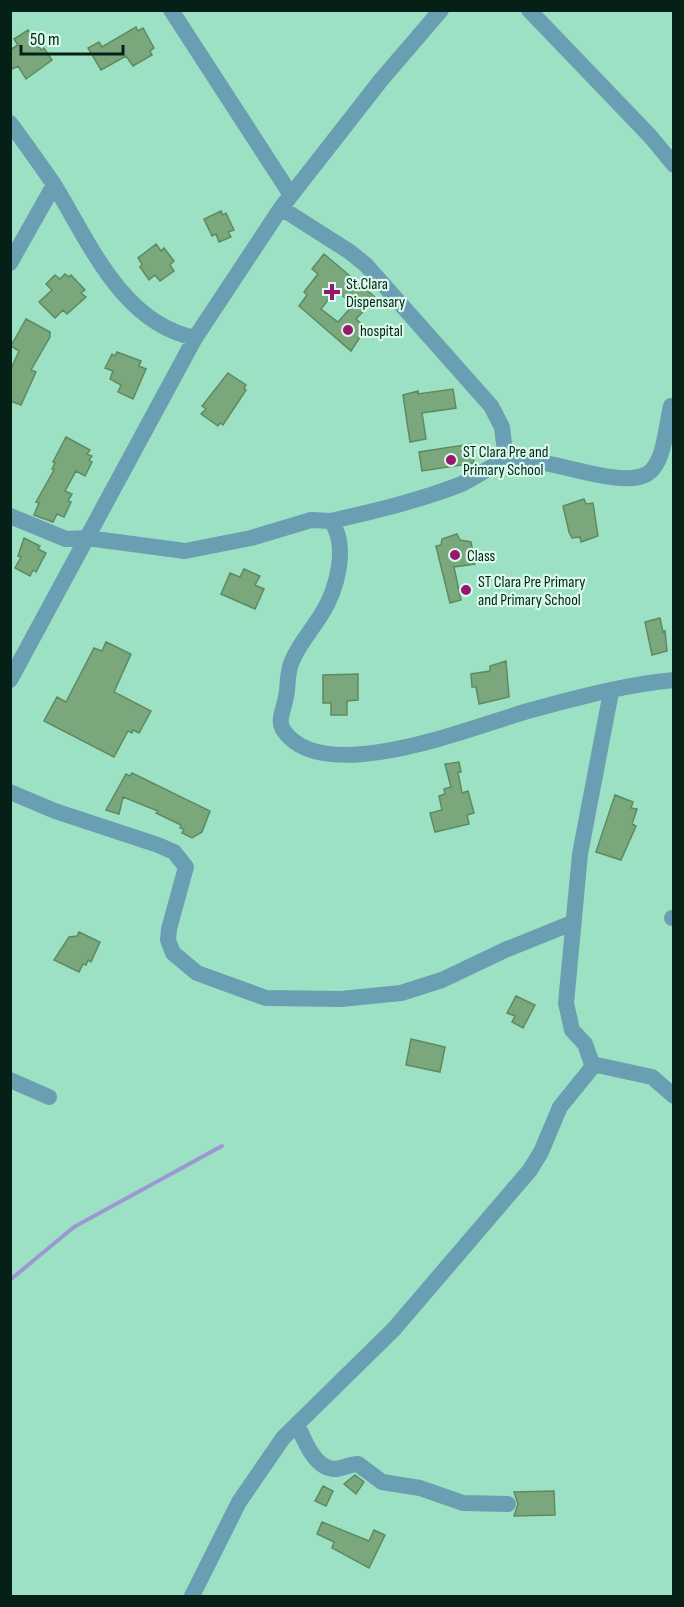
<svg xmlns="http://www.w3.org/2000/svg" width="684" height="1607" viewBox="0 0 684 1607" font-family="'Sofia Sans Condensed',sans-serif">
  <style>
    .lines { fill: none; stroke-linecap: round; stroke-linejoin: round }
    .stream { stroke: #9b99d2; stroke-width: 4 }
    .building { fill: #7aa87c; stroke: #5e8a60; stroke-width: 1.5; fill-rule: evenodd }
    .street { stroke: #699eb3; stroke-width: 16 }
    .poi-dot { fill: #98176e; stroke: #d9faea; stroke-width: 2 }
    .labels { text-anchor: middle; stroke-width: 4.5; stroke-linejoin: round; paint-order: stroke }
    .poi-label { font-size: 16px; fill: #052117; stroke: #d9faea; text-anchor: start }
  </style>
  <rect width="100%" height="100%" fill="#9de1c4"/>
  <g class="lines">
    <path class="stream" d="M 10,1280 L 74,1227 L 222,1146"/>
  </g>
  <path class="building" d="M 136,27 L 138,31 L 143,28 L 154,48 L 150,51 L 152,55 L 133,66 L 126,56 L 101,70 L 88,48 L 99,42 L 102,47 Z
    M 28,30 L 41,50 L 44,48 L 52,60 L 26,79 L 18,66 L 10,70 L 10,50 L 18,45 L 14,39 Z
    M 221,211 L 223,215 L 226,213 L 234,230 L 228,232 L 231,237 L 219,242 L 216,234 L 212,236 L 204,219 Z
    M 156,244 L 161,251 L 164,248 L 174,261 L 170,265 L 174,271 L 160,281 L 155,275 L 149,280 L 140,267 L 142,264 L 138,258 Z
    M 324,254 L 376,298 L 356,319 L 366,328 L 351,351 L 299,306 L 307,295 L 304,292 L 318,274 L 312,269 ZM 336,290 L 353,305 L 338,322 L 321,309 Z
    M 65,274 L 69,277 L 71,275 L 85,290 L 81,293 L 86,297 L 67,314 L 63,310 L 55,318 L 39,302 L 52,290 L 46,284 L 55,275 L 60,279 Z
    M 26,319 L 50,332 L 50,337 L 31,370 L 36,372 L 21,405 L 10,401 L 10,371 L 19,351 L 11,346 Z
    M 117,352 L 141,361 L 139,366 L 146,369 L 133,399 L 118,392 L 121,385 L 110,379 L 113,371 L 105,368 L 112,354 L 115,356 Z
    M 228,373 L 246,385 L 244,388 L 246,390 L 223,425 L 220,423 L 218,426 L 201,414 L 206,409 L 202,406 Z
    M 453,389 L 456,408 L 422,413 L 426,439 L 410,442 L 403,395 L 418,391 L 418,394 Z
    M 66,437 L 90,450 L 87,454 L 92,456 L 89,460 L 92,462 L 85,476 L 76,471 L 65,491 L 72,494 L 68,501 L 71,502 L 64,517 L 57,514 L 53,522 L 34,515 L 39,503 L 36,502 L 54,470 L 52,469 L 55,463 L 53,462 Z
    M 471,444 L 474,463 L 422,471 L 419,452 Z
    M 584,499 L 586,504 L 593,503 L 598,536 L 581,542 L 580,537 L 572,538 L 569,532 L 563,506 Z
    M 457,534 L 460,540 L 471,542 L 475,564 L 454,567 L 461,600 L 450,603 L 436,546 L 441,545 L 442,539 Z
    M 24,538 L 40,546 L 38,549 L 46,553 L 36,572 L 33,570 L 30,576 L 15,568 L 21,557 L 18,556 Z
    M 244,569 L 260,576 L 255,585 L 264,589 L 255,609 L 221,594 L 230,573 L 240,577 Z
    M 660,618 L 663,632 L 665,631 L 667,651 L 652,655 L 645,622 Z
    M 106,642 L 131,654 L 114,692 L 151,711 L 139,733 L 133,730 L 132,733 L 128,731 L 114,757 L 44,721 L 57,697 L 66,702 L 94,648 L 102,651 Z
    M 506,661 L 509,697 L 479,704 L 476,687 L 472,687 L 471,674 L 490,671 L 490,666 Z
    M 358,674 L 358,700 L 347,701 L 347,715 L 331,715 L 331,703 L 323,703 L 323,675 Z
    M 459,762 L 461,772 L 458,772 L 462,793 L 468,791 L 474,813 L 467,815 L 469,824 L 435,832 L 430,813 L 442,810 L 439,796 L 445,794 L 444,789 L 451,787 L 445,764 Z
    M 132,773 L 210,811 L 202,832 L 192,838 L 182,833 L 184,829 L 180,828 L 181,825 L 156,813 L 158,811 L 123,797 L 119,814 L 106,810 L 126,774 L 130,776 Z
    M 615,795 L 633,802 L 631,808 L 637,809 L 632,824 L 636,826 L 621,860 L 596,852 Z
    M 79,932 L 100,942 L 91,962 L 88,960 L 86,965 L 83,964 L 79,972 L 54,960 L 69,937 L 77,936 Z
    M 516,996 L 535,1005 L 523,1028 L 512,1022 L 515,1016 L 507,1013 Z
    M 411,1039 L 445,1047 L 440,1072 L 406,1065 Z
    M 355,1475 L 364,1482 L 356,1494 L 344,1484 Z
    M 323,1486 L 333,1491 L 326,1506 L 315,1501 Z
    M 554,1491 L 555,1515 L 514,1516 L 518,1504 L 514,1492 Z
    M 322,1522 L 369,1541 L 374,1530 L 385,1535 L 369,1568 L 332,1548 L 334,1542 L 317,1534 Z"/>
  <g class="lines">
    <path class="street" d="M 171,10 L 291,195
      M 529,10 L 650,136 L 674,165
      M 10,123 C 25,143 39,163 53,183 C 89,241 121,323 195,338
      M 281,208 L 350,252 L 366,265 L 491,406 L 502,427 L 506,461
      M 10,263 L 54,185
      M 10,516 L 66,539 L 87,538 L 185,551 L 251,538 L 311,520 L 331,521 C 349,546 337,590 321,615 C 311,631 299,644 292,661 C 286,674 289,688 285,701 C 283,712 277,721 284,731 C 325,790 481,723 535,709 C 580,697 628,684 674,680
      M 331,521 C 374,511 418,501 459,485 C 477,478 497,459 517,459 C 551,459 621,489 647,474 C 665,463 666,425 671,406
      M 10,680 L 195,338 L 281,208 L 381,80 L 441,10
      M 10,792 L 55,811 L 158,845 L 174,852 L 186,867 L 169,929 L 168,940 L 173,953 L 197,973 L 266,998 L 341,999 L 401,993 L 442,980 L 505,950 L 572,923
      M 672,918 L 674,918
      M 592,1064 L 652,1077 L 674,1096
      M 10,1080 L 49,1097
      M 297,1424 C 304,1439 314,1468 334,1469 C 342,1469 350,1464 358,1464 L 382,1482 L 420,1488 L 463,1503 L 508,1504
      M 192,1596 L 239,1502 L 283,1438 L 394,1329 L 530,1170 L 541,1152 L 560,1107 L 590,1070 L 592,1064 L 585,1044 L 572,1030 L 566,1003 L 580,854 L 611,692"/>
  </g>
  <g class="poi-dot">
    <path d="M329 283h6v6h6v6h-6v6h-6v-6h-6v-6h6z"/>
    <circle cx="348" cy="330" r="6"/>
    <circle cx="451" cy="460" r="6"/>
    <circle cx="455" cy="555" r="6"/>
    <circle cx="466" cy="590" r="6"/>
  </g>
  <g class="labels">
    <g class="poi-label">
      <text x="346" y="289">St.Clara<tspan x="346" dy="18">Dispensary</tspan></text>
      <text x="360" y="336">hospital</text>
      <text x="463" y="457">ST Clara Pre and<tspan x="463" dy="18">Primary School</tspan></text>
      <text x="467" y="561">Class</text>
      <text x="478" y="587">ST Clara Pre Primary<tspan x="478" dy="18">and Primary School</tspan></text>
    </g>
  </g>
  <rect width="684" height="1607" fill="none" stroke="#052117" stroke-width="24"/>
  <path d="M21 45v9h102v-9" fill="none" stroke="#052117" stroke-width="3"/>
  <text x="30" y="45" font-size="18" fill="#052117" stroke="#d9faea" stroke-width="4.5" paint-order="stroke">50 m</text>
</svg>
